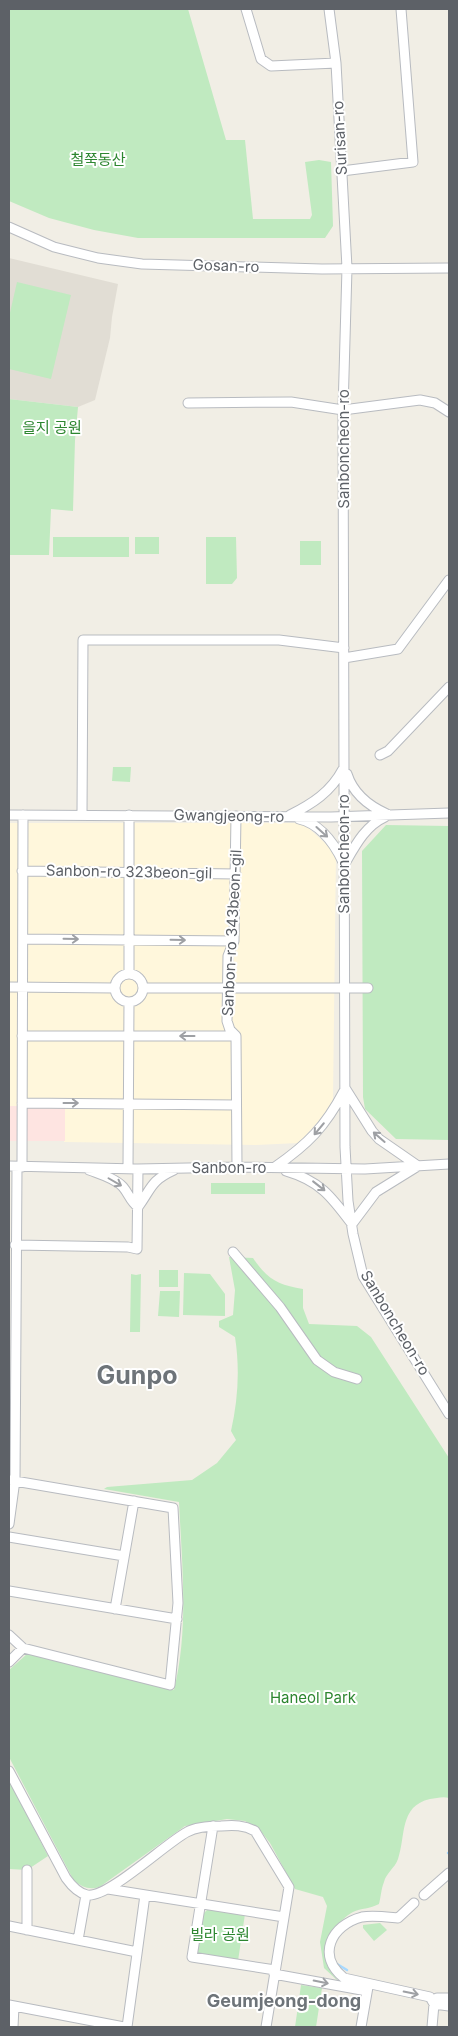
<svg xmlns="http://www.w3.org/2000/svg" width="458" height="2036" viewBox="0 0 458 2036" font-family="Inter,'Noto Sans KR',sans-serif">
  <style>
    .commercial { fill: #fff7dc }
    .education { fill: #e1ddd4 }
    .medical { fill: #fee4e1 }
    .green { fill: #c0eac0 }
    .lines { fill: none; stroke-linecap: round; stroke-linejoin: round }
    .stream { stroke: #a7d9ff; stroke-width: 2.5 }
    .minor-casing { stroke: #b8bbc0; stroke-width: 11 }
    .minor { stroke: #fff; stroke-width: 9 }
    .oneway { stroke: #9ea0a4 }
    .labels { text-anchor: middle; stroke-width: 4; stroke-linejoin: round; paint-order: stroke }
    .street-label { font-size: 15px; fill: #5d6167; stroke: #fff }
    .park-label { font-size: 15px; fill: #2d8630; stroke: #fff }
    .quarter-label { font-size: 18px; font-weight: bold; fill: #6e7479; stroke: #fff }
    .town-label { font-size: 25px; font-weight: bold; fill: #6e7479; stroke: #fff }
  </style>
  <rect width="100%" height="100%" fill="#f1eee5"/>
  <path class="commercial" d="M 9,823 L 303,823 L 336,853 L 333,1099 L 330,1108 L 299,1143 L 256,1145 L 64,1142 L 65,1107 L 9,1106 Z"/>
  <path class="education" d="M 9,258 L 118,284 L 112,317 L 110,338 L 95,400 L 78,407 L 9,399 Z"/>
  <path class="medical" d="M 9,1106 L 65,1107 L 65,1141 L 9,1141 Z"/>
  <path class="green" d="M 9,9 L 188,9 L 226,140 L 245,140 L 253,219 L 310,219 L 312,215 L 305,162 L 319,160 L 331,162 L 333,226 L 325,238 L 138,238 L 94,230 L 49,218 L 9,201 Z
    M 17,282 L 71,295 L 51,379 L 9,369 L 9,317 Z
    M 9,399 L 78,407 L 75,440 L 73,511 L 51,509 L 49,555 L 9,555 Z
    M 53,537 L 129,537 L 129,557 L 53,557 Z
    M 135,537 L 159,537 L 159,554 L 135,554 Z
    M 206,537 L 236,537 L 237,578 L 232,584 L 206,584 Z
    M 300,541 L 321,541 L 321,565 L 300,565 Z
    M 113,767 L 131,767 L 130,782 L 112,781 Z
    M 386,825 L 449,826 L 449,1140 L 396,1139 L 365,1109 L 363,1097 L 362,851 Z
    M 211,1183 L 265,1183 L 265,1194 L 211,1194 Z
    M 229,1257 L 253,1258 C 267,1279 278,1285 303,1289 L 303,1308 L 309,1324 L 357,1326 L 371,1337 L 449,1458 L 449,1798 C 443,1796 437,1798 430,1799 C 399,1806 406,1836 398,1859 C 395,1868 386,1873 384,1882 C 381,1889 381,1897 379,1904 C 370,1909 361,1908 353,1912 C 336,1921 319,1948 328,1967 C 331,1973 336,1978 340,1983 L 324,1968 L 320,1942 L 327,1906 L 323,1897 L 295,1889 L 270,1843 L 260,1830 L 245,1821 L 227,1819 L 185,1826 L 101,1886 C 91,1891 82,1887 74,1881 L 9,1757 L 9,1670 L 27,1654 L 174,1690 C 189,1629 182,1565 179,1502 L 104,1489 L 107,1487 L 192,1480 L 217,1463 L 236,1440 L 231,1431 C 238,1400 240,1369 235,1337 L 219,1327 L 219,1321 L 233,1315 L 235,1290 Z
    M 159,1270 L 178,1270 L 178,1287 L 159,1287 Z
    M 184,1273 L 210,1274 L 225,1294 L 225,1316 L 183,1315 Z
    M 131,1274 L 136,1275 L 141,1274 L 140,1332 L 130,1332 Z
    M 160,1291 L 180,1291 L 179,1317 L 158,1316 Z
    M 9,1780 L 48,1856 L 27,1870 L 9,1869 Z
    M 208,1909 L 245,1914 L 238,1961 L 195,1955 L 202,1915 Z
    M 380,1923 L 387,1930 L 374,1941 L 363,1928 L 363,1925 Z
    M 301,1985 L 322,1988 L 316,2027 L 295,2027 Z"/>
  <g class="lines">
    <path class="stream" d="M 448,1853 L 449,1853
      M 337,1964 L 347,1970"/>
    <g class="minor-casing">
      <path id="minor" d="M 246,9 L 261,59 L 271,66 L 336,63
        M 329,9 L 336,63 L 347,268 L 343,410 L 345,1147 L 348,1201 L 353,1234 L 363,1276 L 449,1414
        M 342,171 L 413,162 L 401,9
        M 9,227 L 54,247 L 98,258 L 142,264 L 322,269 L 449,268
        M 188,403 L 291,402 L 343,410 L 420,400 L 435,403 L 449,412
        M 344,658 L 398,649 L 449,580
        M 380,755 L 388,751 L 449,687
        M 347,774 C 353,793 369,806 387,814
        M 9,815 L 331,817 L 449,813
        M 82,815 L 83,640 L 279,640 L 344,648
        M 290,815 C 312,804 331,792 343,769
        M 236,816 L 234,941 L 228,956 L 227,1021 L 230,1030 L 236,1036 L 237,1167
        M 299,819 C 321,824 334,843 343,862
        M 344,865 C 355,846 365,826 385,817
        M 22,871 L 236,874
        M 23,939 L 234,941
        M 129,974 L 129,815
        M115 988a14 14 0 1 1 28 0a14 14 0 1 1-28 0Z
        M 9,987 L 115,988
        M 143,988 L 368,988
        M 22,1036 L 236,1036
        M 22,1103 L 236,1105
        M 9,1166 L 138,1169 L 237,1167 L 365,1169 L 449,1164
        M 22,1167 L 23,815
        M 275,1167 C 308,1144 325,1127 344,1091
        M 128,1168 L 129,1002
        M 89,1170 C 99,1174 115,1178 123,1187 C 129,1194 130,1201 138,1207 C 152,1188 150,1181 174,1170
        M 286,1171 C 320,1181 331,1196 352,1224 L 376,1192 L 418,1166 L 379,1139 L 372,1131 L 345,1088
        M 15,1245 L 128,1247 L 137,1249 L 138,1169
        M 233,1252 L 280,1307 L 317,1360 L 334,1372 L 357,1379
        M 9,1480 L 173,1508 L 178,1603 L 170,1685 L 23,1648 L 9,1635
        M 9,1524 L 15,1480 L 17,1167
        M 9,1537 L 124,1556
        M 9,1591 L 177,1619
        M 115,1609 L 134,1501
        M 9,1662 L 23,1648
        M 9,1771 L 66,1878 C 71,1885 78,1893 87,1895 C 107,1899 166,1843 187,1832 C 196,1827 211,1826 221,1826 C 234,1825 244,1825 255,1831 L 289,1887 L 266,2027
        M 213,1826 L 192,1957 L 275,1970
        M 27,1870 L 27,1930
        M 108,1889 L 284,1917
        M 424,1895 L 449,1873
        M 414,1903 L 398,1918 C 387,1917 373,1915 362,1917 C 331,1925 316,1956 344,1978 L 430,1997 L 434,2004 L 449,2006
        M 9,1926 L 137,1952
        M 78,1940 L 86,1895
        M 274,1974 L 367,1991
        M 9,2005 L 124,2027
        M 13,2027 L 14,2006
        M 127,2027 L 145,1895
        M 361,2027 L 368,1987
        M 432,2027 L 434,2004 L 437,1998 L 449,1998"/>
    </g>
    <use href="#minor" class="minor"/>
  </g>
  <defs><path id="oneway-shaft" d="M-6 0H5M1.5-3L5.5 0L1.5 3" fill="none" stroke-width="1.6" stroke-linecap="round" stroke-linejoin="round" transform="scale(1.25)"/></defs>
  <g class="oneway">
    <use href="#oneway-shaft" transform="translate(322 832) rotate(42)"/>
    <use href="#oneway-shaft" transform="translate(71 939) rotate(1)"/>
    <use href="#oneway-shaft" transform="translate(178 940) rotate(1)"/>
    <use href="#oneway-shaft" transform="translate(187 1036) rotate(-180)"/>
    <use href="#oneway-shaft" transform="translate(71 1103)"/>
    <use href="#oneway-shaft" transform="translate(319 1129) rotate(130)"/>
    <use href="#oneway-shaft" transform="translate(379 1137) rotate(-139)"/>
    <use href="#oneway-shaft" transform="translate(115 1182) rotate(30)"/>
    <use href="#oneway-shaft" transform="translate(319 1186) rotate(38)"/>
    <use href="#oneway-shaft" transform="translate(321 1982) rotate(11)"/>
    <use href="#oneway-shaft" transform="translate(411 1993) rotate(11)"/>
  </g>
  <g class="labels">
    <g class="street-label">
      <text transform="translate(340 138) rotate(-93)" y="5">Surisan-ro</text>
      <text transform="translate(226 266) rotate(2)" y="5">Gosan-ro</text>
      <text transform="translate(344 449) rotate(-90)" y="5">Sanboncheon-ro</text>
      <text transform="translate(229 816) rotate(1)" y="5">Gwangjeong-ro</text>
      <text transform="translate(344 854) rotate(-90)" y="5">Sanboncheon-ro</text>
      <text transform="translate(129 872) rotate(1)" y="5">Sanbon-ro 323beon-gil</text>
      <text transform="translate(232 933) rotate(-87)" y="5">Sanbon-ro 343beon-gil</text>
      <text x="229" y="1173">Sanbon-ro</text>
      <text transform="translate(395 1323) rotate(59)" y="5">Sanboncheon-ro</text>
    </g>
    <g class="park-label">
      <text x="98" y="165">철쭉동산</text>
      <text x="52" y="433">을지 공원</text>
      <text x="313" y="1703">Haneol Park</text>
      <text x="220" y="1940">빌라 공원</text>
    </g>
    <g class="quarter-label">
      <text x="284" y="2007">Geumjeong-dong</text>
    </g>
    <g class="town-label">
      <text x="137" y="1384">Gunpo</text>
    </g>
  </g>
  <rect width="458" height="2036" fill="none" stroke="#5d6167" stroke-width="20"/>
</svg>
